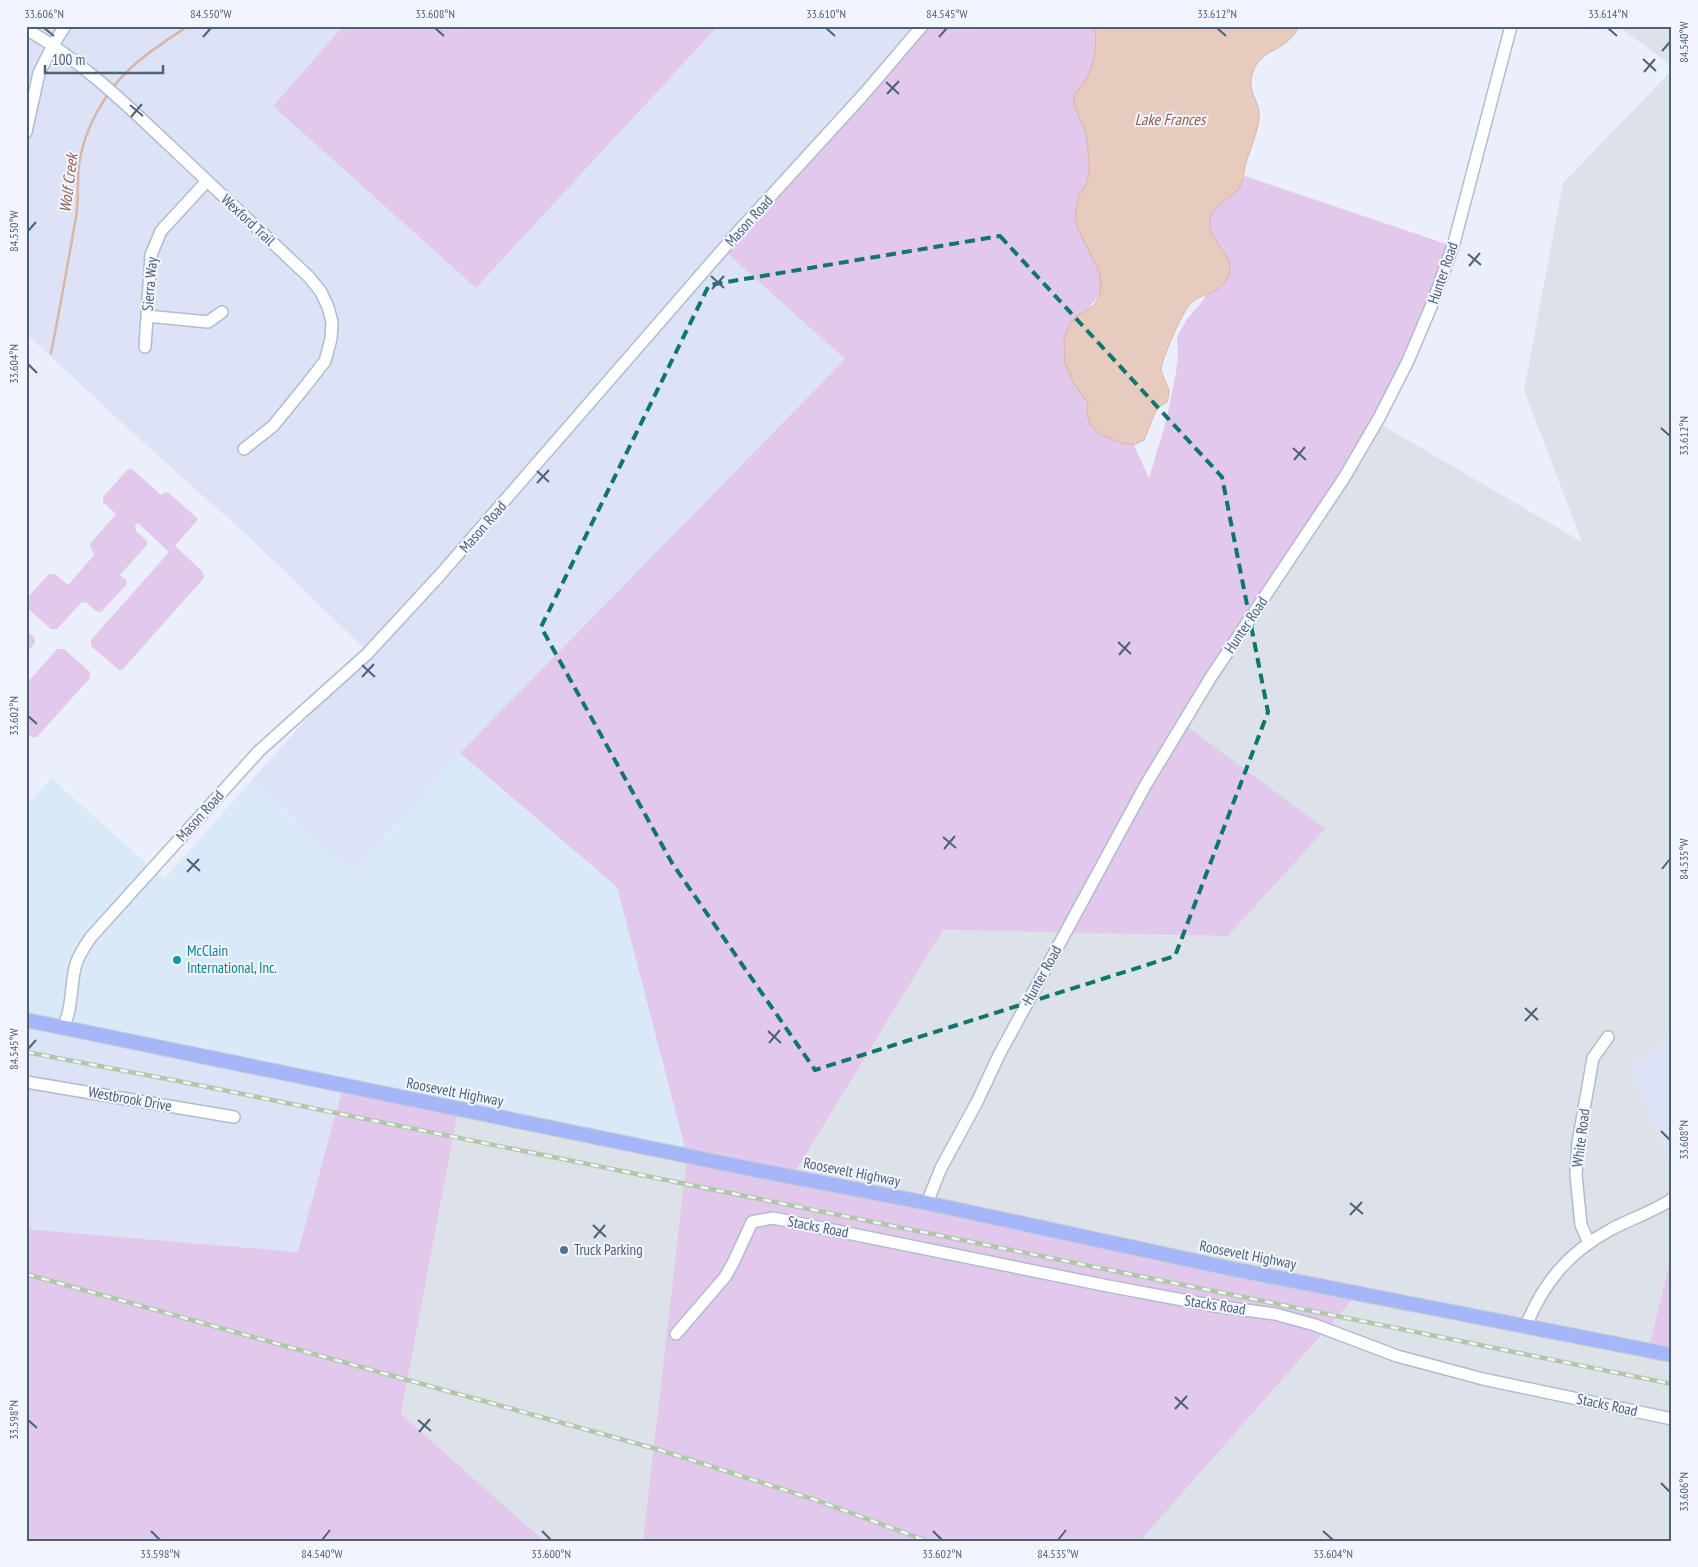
<svg xmlns="http://www.w3.org/2000/svg" width="1698" height="1567" viewBox="0 0 1698 1567" font-family="'PT Sans Narrow',sans-serif">
  <style>
    .residential { fill: #dce3f6 }
    .commercial { fill: #d9e9f7 }
    .industrial { fill: #dde2e9 }
    .green { fill: #e2c8eb }
    .water { fill: #e7cbbf; stroke: #d9b5a5 }
    .lines { fill: none; stroke-linecap: round; stroke-linejoin: round }
    .stream { stroke: #d9b5a5; stroke-width: 2.5 }
    .minor-casing { stroke: #afbccf; stroke-width: 14 }
    .major-casing { stroke: #c6cdd4; stroke-width: 16 }
    .minor { stroke: #fff; stroke-width: 11 }
    .major { stroke: #a5b7f9; stroke-width: 14 }
    .rail-casing { stroke: #b1c8a8; stroke-width: 4.5 }
    .rail { stroke: #f2f5ff; stroke-width: 2.5; stroke-dasharray: 8; stroke-linecap: butt }
    .marked { fill: none; stroke: #0f766e; stroke-width: 4; stroke-dasharray: 10 6; stroke-linejoin: round }
    .ticks { fill: none; stroke: #4d6278; stroke-width: 2 }
    .culture-dot { fill: #0f9aa8; stroke: #f2f5ff; stroke-width: 2 }
    .service-dot { fill: #5c6f8a; stroke: #f2f5ff; stroke-width: 2 }
    .labels { text-anchor: middle; stroke-width: 4; stroke-linejoin: round; paint-order: stroke }
    .street-label { font-size: 15px; fill: #4d6278; stroke: #f2f5ff }
    .culture-label { font-size: 15px; fill: #0d838f; stroke: #f2f5ff; text-anchor: start }
    .service-label { font-size: 15px; fill: #4e5e75; stroke: #f2f5ff; text-anchor: start }
    .water-label { font-size: 16px; font-style: italic; fill: #92614a; stroke: #f2f5ff }
    .neatline { fill: none; stroke: #4d6278; stroke-width: 2 }
    .ticks-label { font-size: 12px; text-anchor: middle; fill: #4d6278 }
  </style>
  <rect width="100%" height="100%" fill="#ebeffc"/>
  <path class="residential" d="M 26,26 L 343,26 L 273,106 L 476,288 L 718,26 L 915,26 L 845,359 L 460,753 L 353,872 L 252,780 L 367,651 L 248,536 L 144,443 L 26,334 Z
    M 26,1025 L 343,1087 L 298,1252 L 26,1229 Z
    M 1672,1035 L 1672,1166 L 1630,1067 Z"/>
  <path class="commercial" d="M 460,753 L 617,887 L 687,1157 L 26,1020 L 26,806 L 51,778 L 164,879 L 252,780 L 353,872 Z"/>
  <path class="industrial" d="M 1618,26 L 1672,26 L 1672,66 Z
    M 1672,70 L 1672,1035 L 1630,1067 L 1672,1166 L 1672,1253 L 1646,1358 L 1672,1362 L 1672,1541 L 1140,1541 L 1358,1295 L 796,1172 L 943,930 L 1228,936 L 1324,829 L 1188,727 L 1377,422 L 1582,542 L 1524,390 L 1563,183 Z
    M 458,1111 L 687,1157 L 643,1541 L 544,1541 L 401,1414 Z"/>
  <path class="green" d="M 343,26 L 718,26 L 476,288 L 273,106 Z
    M 915,26 L 1094,26 L 1103,167 L 1112,280 L 1064,337 L 1081,365 L 1115,403 L 1149,478 L 1167,418 L 1176,372 L 1178,359 L 1177,337 L 1187,319 L 1201,303 L 1218,277 L 1205,212 L 1245,176 L 1458,248 L 1377,422 L 1188,727 L 1325,829 L 1228,936 L 943,930 L 796,1171 L 1358,1294 L 1140,1541 L 643,1541 L 687,1156 L 617,887 L 460,753 L 845,359 L 727,253 Z
    M 132,469 L 161,495 L 165,492 L 169,493 L 198,519 L 175,546 L 203,572 L 204,578 L 123,669 L 119,670 L 91,646 L 91,640 L 169,552 L 138,523 L 135,525 L 136,531 L 147,541 L 147,545 L 120,575 L 126,580 L 127,584 L 101,612 L 96,611 L 86,602 L 81,603 L 57,629 L 51,629 L 26,607 L 26,599 L 49,574 L 55,574 L 68,585 L 95,554 L 91,549 L 90,544 L 116,514 L 103,502 L 103,497 L 127,470 Z
    M 26,630 L 35,638 L 35,643 L 26,653 Z
    M 57,649 L 64,649 L 90,672 L 90,678 L 37,737 L 32,737 L 26,733 L 26,684 Z
    M 343,1087 L 458,1111 L 401,1414 L 544,1541 L 26,1541 L 26,1229 L 298,1252 Z
    M 1672,1253 L 1672,1362 L 1646,1359 Z"/>
  <path class="water" d="M 1094,26 L 1299,26 C 1287,52 1264,47 1254,69 C 1244,91 1261,101 1259,117 C 1258,132 1251,146 1247,160 C 1244,167 1244,175 1242,182 C 1237,199 1214,200 1210,218 C 1205,243 1240,255 1227,279 C 1219,294 1201,293 1190,304 C 1183,311 1161,360 1161,370 C 1162,377 1168,384 1169,391 C 1169,394 1168,399 1167,402 L 1157,408 L 1144,440 L 1133,445 L 1121,443 L 1100,434 L 1091,426 L 1087,415 L 1088,403 L 1074,384 L 1065,363 L 1064,339 L 1068,328 L 1074,318 L 1094,305 L 1100,295 L 1101,283 L 1099,272 L 1078,229 L 1075,218 L 1079,195 L 1086,185 L 1089,174 L 1089,161 L 1087,139 L 1084,127 L 1074,106 L 1074,95 C 1092,76 1099,52 1094,26 Z"/>
  <g class="lines">
    <path class="stream" d="M 113,87 C 134,61 161,44 188,26
      M 51,353 C 60,308 68,263 76,217 C 79,199 77,182 79,164 C 83,139 94,114 109,93"/>
    <g class="minor-casing">
      <path id="minor" d="M 26,29 C 79,59 124,102 168,144 C 215,188 262,233 309,277 L 321,292 L 328,307 L 332,322 L 331,339 L 325,361 L 304,388 L 273,426 L 244,449
        M 26,132 L 39,73 L 53,45 L 65,26
        M 147,316 L 208,322 L 222,312
        M 145,347 L 151,255 L 161,231 L 207,181
        M 62,1028 C 73,1012 70,984 76,964 C 79,954 85,946 91,937 L 259,751 L 367,654 L 440,575 L 737,233 L 864,94 L 922,26
        M 26,1082 L 234,1117
        M 927,1203 L 941,1168 L 977,1102 L 999,1055 L 1145,786 L 1211,677 L 1344,478 L 1379,418 L 1408,361 L 1433,302 L 1454,243 L 1511,26
        M 1589,1243 L 1581,1225 L 1576,1175 L 1578,1143 L 1593,1058 L 1608,1037
        M 1526,1326 C 1543,1283 1569,1252 1610,1230 C 1630,1219 1653,1212 1672,1199
        M 676,1334 L 725,1277 L 733,1263 L 752,1222 L 773,1218 L 1108,1286 L 1215,1306 L 1275,1314 L 1315,1325 L 1397,1356 L 1483,1379 L 1672,1419"/>
    </g>
    <g class="major-casing">
      <path id="major" d="M 26,1020 L 756,1170 L 927,1203 L 1228,1268 L 1672,1355"/>
    </g>
    <use href="#minor" class="minor"/>
    <use href="#major" class="major"/>
    <g class="rail-casing">
      <path id="rail" d="M 26,1052 L 188,1083 L 1672,1384
        M 26,1274 L 660,1450 L 813,1499 L 927,1541"/>
    </g>
    <use href="#rail" class="rail"/>
  </g>
  <path class="marked" d="M 1000,236 L 1222,477 L 1268,712 L 1175,956 L 815,1070 L 672,863 L 541,627 L 709,285 Z"/>
  <path class="ticks" d="M 44,28 L 54,36M 435,28 L 444,36M 826,28 L 835,36M 1217,28 L 1226,36M 1608,28 L 1617,36M 203,37 L 211,28M 939,37 L 947,28M 1662,51 L 1670,42M 1643,59 L 1656,71M 1644,72 L 1655,59M 886,82 L 899,94M 887,94 L 899,81M 130,105 L 143,116M 131,117 L 142,104M 28,231 L 36,222M 1468,254 L 1481,265M 1469,266 L 1480,253M 711,276 L 724,288M 712,289 L 724,276M 28,364 L 37,373M 1661,428 L 1670,436M 1293,448 L 1306,460M 1294,460 L 1305,447M 537,471 L 549,482M 537,483 L 549,470M 1118,642 L 1131,654M 1119,655 L 1130,642M 362,665 L 375,677M 362,677 L 374,664M 28,716 L 37,724M 943,837 L 956,848M 944,849 L 955,836M 187,859 L 200,871M 1662,869 L 1670,859M 187,872 L 199,859M 1525,1008 L 1538,1020M 1525,1021 L 1537,1008M 768,1031 L 781,1043M 769,1043 L 780,1030M 28,1049 L 36,1040M 1661,1131 L 1670,1140M 1350,1203 L 1363,1214M 1350,1215 L 1362,1202M 593,1225 L 606,1237M 594,1238 L 605,1225M 1175,1397 L 1188,1409M 1175,1409 L 1187,1396M 28,1420 L 37,1428M 418,1420 L 431,1431M 419,1432 L 430,1419M 1661,1483 L 1670,1492M 151,1531 L 160,1540M 542,1531 L 551,1540M 933,1531 L 942,1540M 1323,1531 L 1333,1540M 322,1540 L 330,1530M 1058,1540 L 1066,1530"/>
  <circle class="culture-dot" cx="177" cy="960" r="5"/>
  <circle class="service-dot" cx="564" cy="1250" r="5"/>
  <g class="labels">
    <g class="street-label">
      <text transform="translate(248 220) rotate(43)" y="5">Wexford Trail</text>
      <text transform="translate(749 221) rotate(-48)" y="5">Mason Road</text>
      <text transform="translate(1443 273) rotate(-71)" y="5">Hunter Road</text>
      <text transform="translate(150 284) rotate(-85)" y="5">Sierra Way</text>
      <text transform="translate(483 527) rotate(-49)" y="5">Mason Road</text>
      <text transform="translate(1246 625) rotate(-56)" y="5">Hunter Road</text>
      <text transform="translate(200 816) rotate(-48)" y="5">Mason Road</text>
      <text transform="translate(1042 975) rotate(-61)" y="5">Hunter Road</text>
      <text transform="translate(455 1092) rotate(11)" y="5">Roosevelt Highway</text>
      <text transform="translate(130 1099) rotate(10)" y="5">Westbrook Drive</text>
      <text transform="translate(1581 1138) rotate(-83)" y="5">White Road</text>
      <text transform="translate(852 1172) rotate(11)" y="5">Roosevelt Highway</text>
      <text transform="translate(818 1227) rotate(11)" y="5">Stacks Road</text>
      <text transform="translate(1248 1255) rotate(11)" y="5">Roosevelt Highway</text>
      <text transform="translate(1215 1305) rotate(9)" y="5">Stacks Road</text>
      <text transform="translate(1607 1405) rotate(12)" y="5">Stacks Road</text>
    </g>
    <g class="culture-label">
      <text x="187" y="956">McClain<tspan x="187" dy="17">International, Inc.</tspan></text>
    </g>
    <g class="service-label">
      <text x="574" y="1255">Truck Parking</text>
    </g>
    <g class="water-label">
      <text x="1170" y="125">Lake Frances</text>
      <text transform="translate(68 183) rotate(-83)" y="6">Wolf Creek</text>
    </g>
  </g>
  <rect width="1698" height="1567" fill="none" stroke="#f2f5ff" stroke-width="55"/>
  <path d="M45 65v8h118v-8" fill="none" stroke="#4d6278" stroke-width="2.5"/>
  <text x="52" y="65" font-size="15" fill="#4d6278" stroke="#f2f5ff" stroke-width="4" paint-order="stroke">100 m</text>
  <rect x="28" y="28" width="1642" height="1512" class="neatline"/>
  <g class="ticks-label">
    <text x="44" y="18">33.606°N</text>
    <text x="211" y="18">84.550°W</text>
    <text x="435" y="18">33.608°N</text>
    <text x="826" y="18">33.610°N</text>
    <text x="947" y="18">84.545°W</text>
    <text x="1217" y="18">33.612°N</text>
    <text x="1608" y="18">33.614°N</text>
    <text transform="translate(1684 42) rotate(-90)" y="4">84.540°W</text>
    <text transform="translate(14 231) rotate(-90)" y="4">84.550°W</text>
    <text transform="translate(14 364) rotate(-90)" y="4">33.604°N</text>
    <text transform="translate(1684 436) rotate(-90)" y="4">33.612°N</text>
    <text transform="translate(14 716) rotate(-90)" y="4">33.602°N</text>
    <text transform="translate(1684 859) rotate(-90)" y="4">84.535°W</text>
    <text transform="translate(14 1049) rotate(-90)" y="4">84.545°W</text>
    <text transform="translate(1684 1140) rotate(-90)" y="4">33.608°N</text>
    <text transform="translate(14 1420) rotate(-90)" y="4">33.598°N</text>
    <text transform="translate(1684 1492) rotate(-90)" y="4">33.606°N</text>
    <text x="160" y="1558">33.598°N</text>
    <text x="322" y="1558">84.540°W</text>
    <text x="551" y="1558">33.600°N</text>
    <text x="942" y="1558">33.602°N</text>
    <text x="1058" y="1558">84.535°W</text>
    <text x="1333" y="1558">33.604°N</text>
  </g>
</svg>
